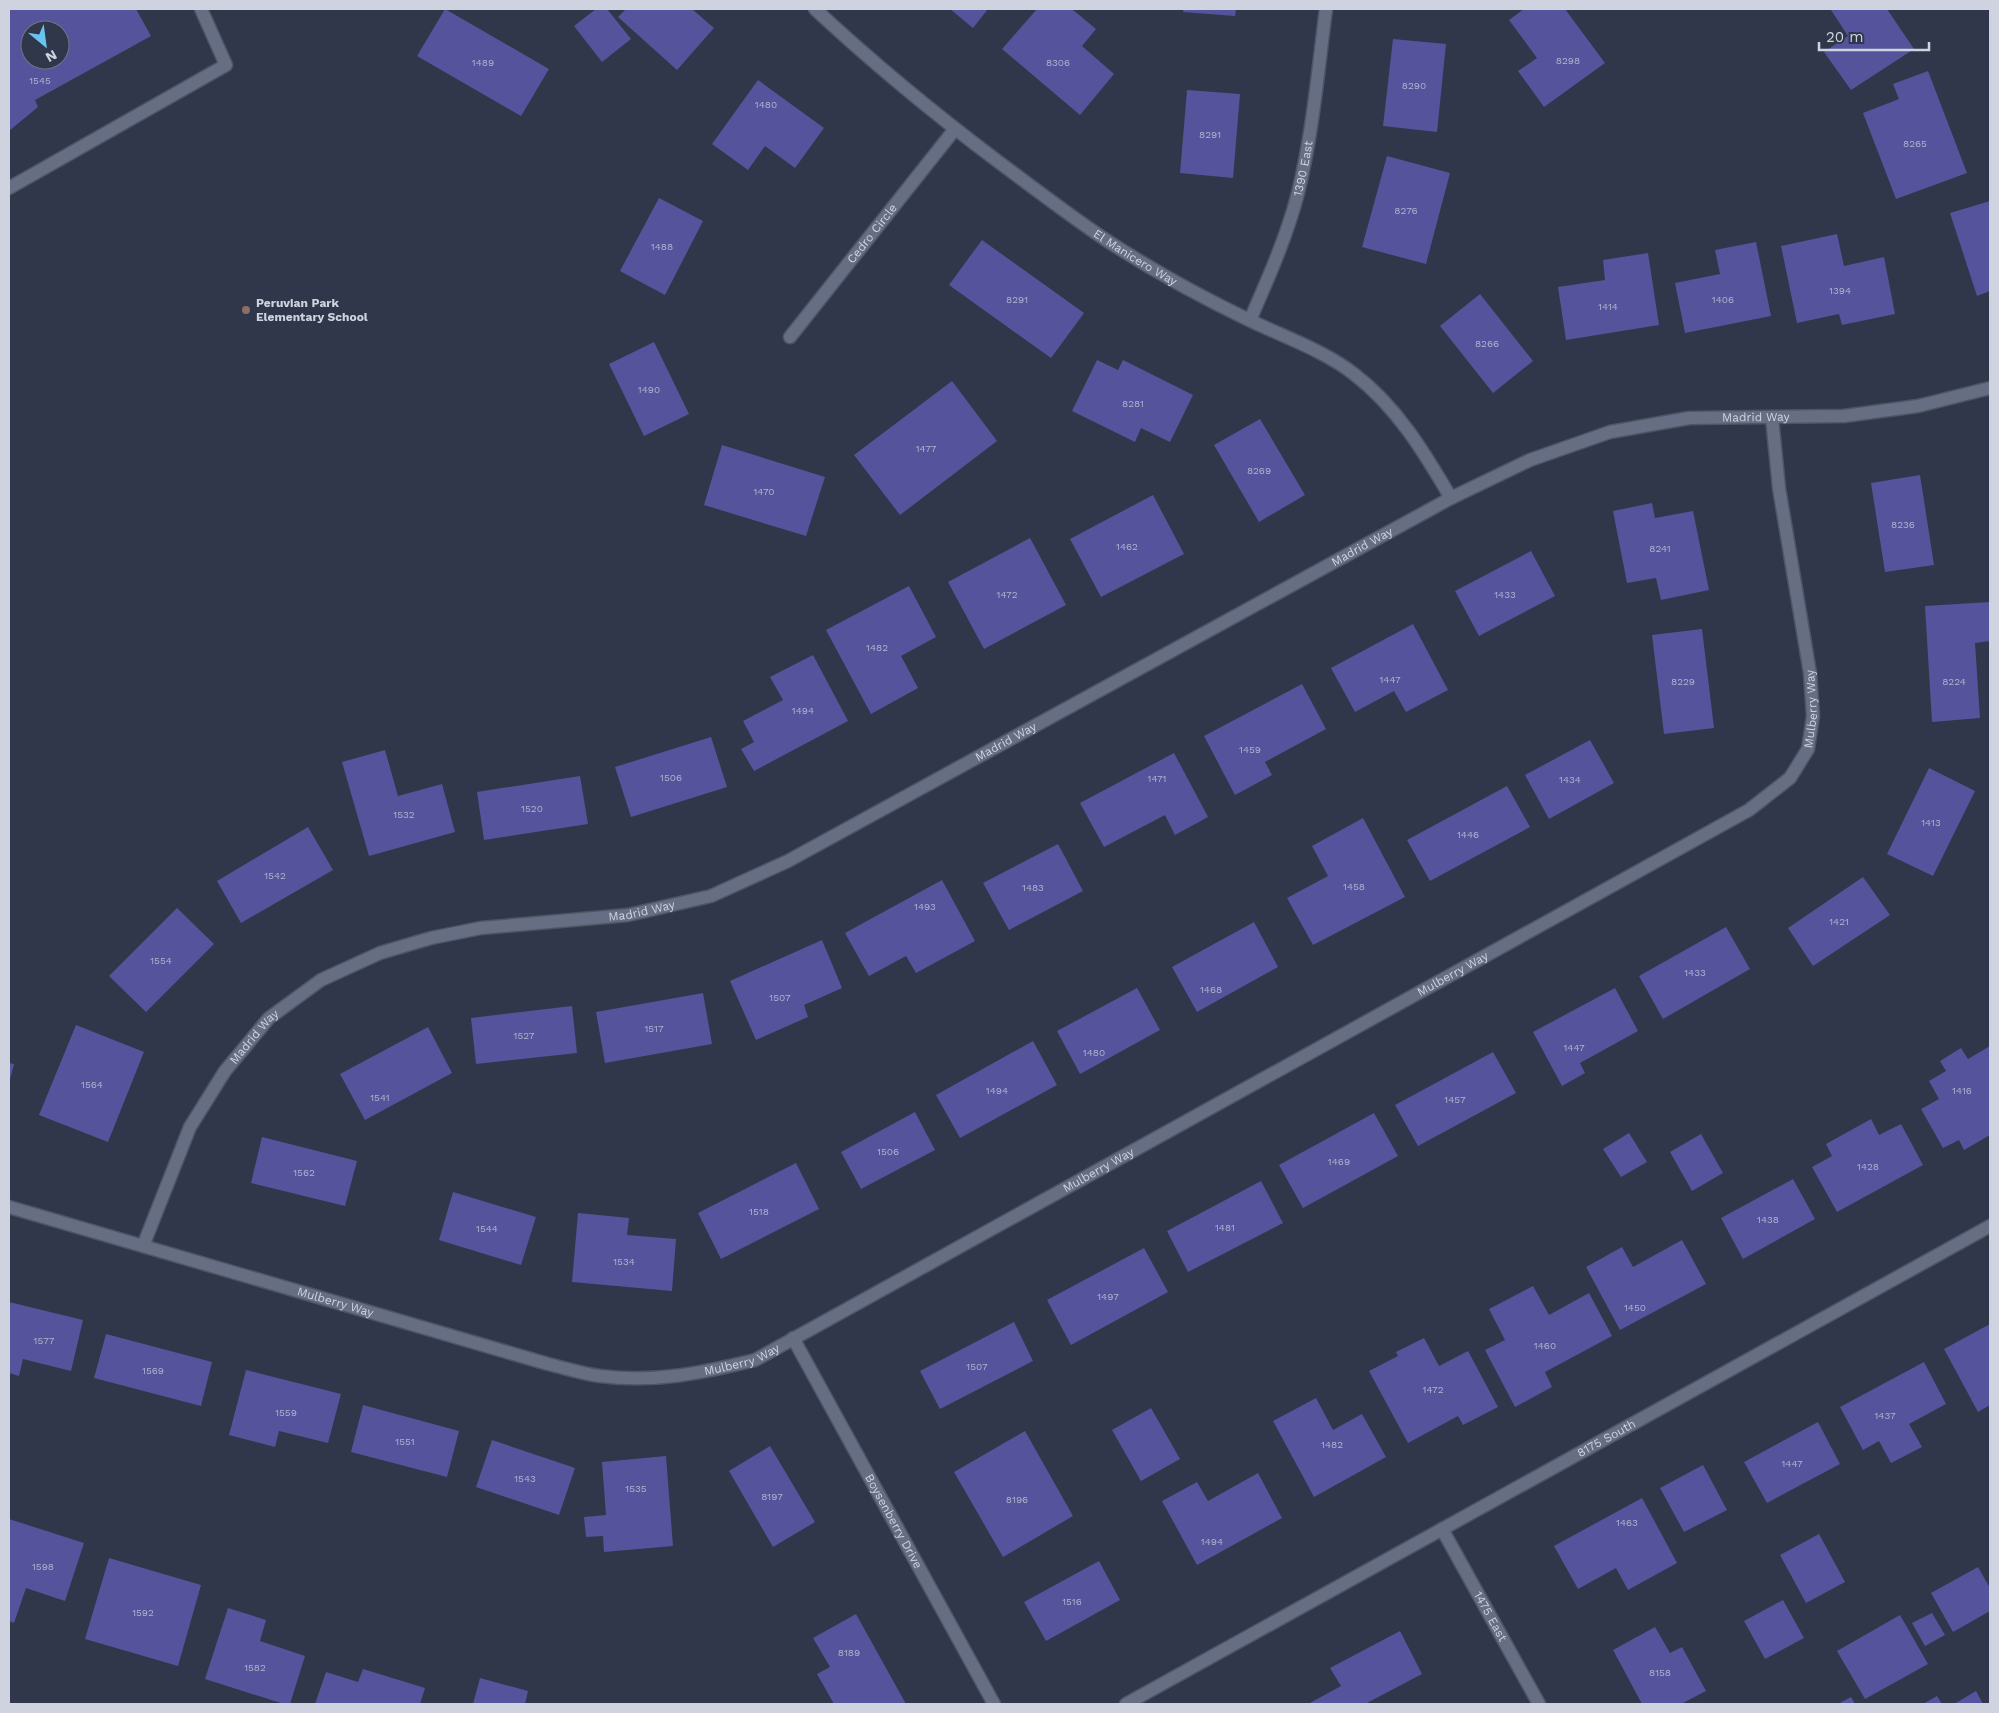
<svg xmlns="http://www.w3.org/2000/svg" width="1999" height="1713" viewBox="0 0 1999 1713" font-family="'Work Sans',sans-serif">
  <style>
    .building { fill: #55539b; fill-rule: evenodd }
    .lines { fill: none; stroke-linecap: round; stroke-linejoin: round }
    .lane-casing { stroke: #4f5464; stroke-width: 15 }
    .street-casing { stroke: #4f5464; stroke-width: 15 }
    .lane { stroke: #656e83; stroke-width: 12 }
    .street { stroke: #656e83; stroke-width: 12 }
    .education-dot { fill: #8d6e63; stroke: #30374a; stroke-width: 2 }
    .labels { text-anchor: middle; stroke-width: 4.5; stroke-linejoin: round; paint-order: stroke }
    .number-label { font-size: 10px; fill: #b0b3ce }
    .street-label { font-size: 12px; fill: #ced3df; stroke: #30374a }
    .poi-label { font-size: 12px; font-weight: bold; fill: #ced3df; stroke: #30374a; text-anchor: start }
  </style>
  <rect width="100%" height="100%" fill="#30374a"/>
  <path class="building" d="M 9,9 L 136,9 L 151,36 L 35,100 L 38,107 L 9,131 ZM 30,30 L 60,30 L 60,60 L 30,60 Z
    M 445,9 L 549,69 L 521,116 L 417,56 Z
    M 596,9 L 607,9 L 631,39 L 602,62 L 574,26 Z
    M 626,9 L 692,9 L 714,28 L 677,70 L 618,17 Z
    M 950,9 L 988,9 L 973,28 Z
    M 1037,9 L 1072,9 L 1096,29 L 1082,46 L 1114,74 L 1080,115 L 1002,49 Z
    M 1184,9 L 1236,9 L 1235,16 L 1183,12 Z
    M 1524,9 L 1565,9 L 1605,63 L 1544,107 L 1518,71 L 1537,58 L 1509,20 Z
    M 1832,9 L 1887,9 L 1914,49 L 1851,90 L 1824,52 L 1848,36 L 1831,10 Z
    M 1393,39 L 1446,44 L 1437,132 L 1383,126 Z
    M 1928,71 L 1967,173 L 1896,199 L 1863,113 L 1899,99 L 1893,84 Z
    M 758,80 L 824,128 L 795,168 L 765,146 L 748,170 L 712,144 Z
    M 1187,90 L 1240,94 L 1233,178 L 1180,173 Z
    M 1387,156 L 1450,173 L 1426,264 L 1362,247 Z
    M 659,198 L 703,221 L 665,295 L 620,271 Z
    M 1990,201 L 1990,291 L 1977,296 L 1950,213 Z
    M 1837,234 L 1844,266 L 1884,257 L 1895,314 L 1842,325 L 1839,314 L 1797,323 L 1781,246 Z
    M 982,240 L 1084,313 L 1051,358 L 949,285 Z
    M 1756,242 L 1771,316 L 1685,333 L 1675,283 L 1720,274 L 1715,250 Z
    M 1648,253 L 1659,325 L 1566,340 L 1558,287 L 1605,280 L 1603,260 Z
    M 1480,294 L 1533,361 L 1493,393 L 1440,326 Z
    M 654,342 L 689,414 L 644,436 L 609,364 Z
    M 1097,360 L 1118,370 L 1123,360 L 1193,395 L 1170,442 L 1141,428 L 1135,442 L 1072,411 Z
    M 952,381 L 997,441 L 900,515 L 854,455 Z
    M 1260,419 L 1305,495 L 1259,522 L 1214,445 Z
    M 722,445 L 825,477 L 806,536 L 704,505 Z
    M 1920,475 L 1934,565 L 1885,572 L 1871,483 Z
    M 1153,495 L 1184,554 L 1101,597 L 1070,539 Z
    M 1652,503 L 1655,518 L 1693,511 L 1709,590 L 1661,600 L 1656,578 L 1627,583 L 1613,511 Z
    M 1030,538 L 1066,605 L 984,649 L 948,582 Z
    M 1531,551 L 1555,596 L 1479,636 L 1455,591 Z
    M 909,586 L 936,637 L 901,656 L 918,688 L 871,714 L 826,630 Z
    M 1990,602 L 1990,641 L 1975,643 L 1980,718 L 1932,722 L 1925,606 Z
    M 1413,624 L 1448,690 L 1406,712 L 1394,691 L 1355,712 L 1331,668 Z
    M 1702,629 L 1714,728 L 1664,734 L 1652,635 Z
    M 813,655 L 848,721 L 754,771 L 741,749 L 754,742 L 743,721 L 783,700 L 770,677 Z
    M 1302,684 L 1326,729 L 1265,762 L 1272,775 L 1235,795 L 1204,736 Z
    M 711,737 L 727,787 L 631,817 L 615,767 Z
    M 1590,740 L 1614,783 L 1549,819 L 1525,775 Z
    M 385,750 L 398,796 L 442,784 L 455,832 L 369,856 L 342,762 Z
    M 1174,753 L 1208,817 L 1175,835 L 1165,815 L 1104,847 L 1080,803 Z
    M 1929,768 L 1975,791 L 1933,876 L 1887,854 Z
    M 580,776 L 588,824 L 484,840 L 477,792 Z
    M 1507,786 L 1530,827 L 1430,881 L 1407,840 Z
    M 1363,818 L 1405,897 L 1313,945 L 1287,898 L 1328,876 L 1312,846 Z
    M 308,827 L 333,870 L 241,923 L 217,881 Z
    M 1058,844 L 1083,891 L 1009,930 L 983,883 Z
    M 1863,877 L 1890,915 L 1813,966 L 1788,928 Z
    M 942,880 L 975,941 L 916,973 L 906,956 L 869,976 L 845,933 Z
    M 177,908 L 214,944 L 146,1012 L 109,976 Z
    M 1254,922 L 1278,967 L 1197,1012 L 1172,967 Z
    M 1726,927 L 1750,969 L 1663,1019 L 1639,976 Z
    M 822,940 L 842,988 L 804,1005 L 808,1017 L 756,1040 L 730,981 Z
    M 1137,988 L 1160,1030 L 1080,1074 L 1057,1031 Z
    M 1615,988 L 1638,1031 L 1580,1063 L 1585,1073 L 1562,1086 L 1533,1032 Z
    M 703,993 L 712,1044 L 605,1063 L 596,1012 Z
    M 572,1006 L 577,1053 L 476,1064 L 471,1018 Z
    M 76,1025 L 144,1052 L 108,1142 L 39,1115 Z
    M 428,1027 L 452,1073 L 365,1120 L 340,1074 Z
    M 1033,1041 L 1057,1085 L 960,1138 L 936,1095 Z
    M 1990,1046 L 1990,1135 L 1964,1150 L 1959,1140 L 1943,1148 L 1921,1109 L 1939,1099 L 1929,1081 L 1946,1071 L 1940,1061 L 1961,1048 L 1968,1059 Z
    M 1493,1052 L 1516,1093 L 1418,1146 L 1395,1105 Z
    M 9,1063 L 14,1064 L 9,1083 Z
    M 915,1112 L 935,1150 L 861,1189 L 841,1152 Z
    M 1374,1113 L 1398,1156 L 1303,1208 L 1279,1165 Z
    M 1871,1119 L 1879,1135 L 1901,1124 L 1923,1165 L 1837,1212 L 1812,1167 L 1832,1156 L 1826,1144 Z
    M 1629,1133 L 1647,1162 L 1621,1177 L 1603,1149 Z
    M 1701,1134 L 1723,1173 L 1692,1191 L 1670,1152 Z
    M 262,1137 L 357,1161 L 345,1206 L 251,1183 Z
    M 796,1163 L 819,1209 L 721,1259 L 698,1213 Z
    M 1793,1179 L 1815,1219 L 1743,1259 L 1721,1218 Z
    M 1261,1181 L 1283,1223 L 1188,1272 L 1167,1231 Z
    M 453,1192 L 536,1217 L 521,1265 L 439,1240 Z
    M 578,1213 L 629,1218 L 627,1235 L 676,1239 L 672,1291 L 572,1282 Z
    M 1682,1240 L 1706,1284 L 1620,1330 L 1586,1267 L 1622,1247 L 1633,1267 Z
    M 1144,1248 L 1168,1292 L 1071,1345 L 1047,1300 Z
    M 1533,1286 L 1549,1315 L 1589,1293 L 1612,1336 L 1545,1372 L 1552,1387 L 1515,1407 L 1485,1350 L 1505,1340 L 1489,1309 Z
    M 9,1302 L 83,1320 L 71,1371 L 23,1359 L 19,1376 L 9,1373 Z
    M 1014,1322 L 1033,1361 L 940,1409 L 920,1371 Z
    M 1990,1324 L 1990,1405 L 1978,1412 L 1944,1349 Z
    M 106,1334 L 212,1362 L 201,1406 L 94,1378 Z
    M 1424,1338 L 1439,1366 L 1468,1351 L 1498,1407 L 1463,1425 L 1458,1416 L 1408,1443 L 1369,1371 L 1398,1356 L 1396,1352 Z
    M 1924,1362 L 1946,1404 L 1909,1424 L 1922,1447 L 1891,1463 L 1879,1441 L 1863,1450 L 1840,1407 Z
    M 246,1370 L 341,1394 L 328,1443 L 279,1431 L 275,1447 L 229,1435 Z
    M 1316,1398 L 1333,1430 L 1362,1414 L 1386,1457 L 1314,1497 L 1273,1421 Z
    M 363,1405 L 459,1431 L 447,1477 L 351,1452 Z
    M 1151,1408 L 1180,1459 L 1141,1481 L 1112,1430 Z
    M 1818,1422 L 1840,1464 L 1767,1503 L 1744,1462 Z
    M 1025,1431 L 1073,1516 L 1003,1557 L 954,1472 Z
    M 492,1440 L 575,1468 L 559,1515 L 476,1487 Z
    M 770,1446 L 815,1522 L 773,1547 L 729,1471 Z
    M 666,1456 L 673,1546 L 604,1552 L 603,1536 L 586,1537 L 584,1517 L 606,1515 L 602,1462 Z
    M 1703,1465 L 1727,1510 L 1684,1532 L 1660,1488 Z
    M 1258,1473 L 1282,1518 L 1197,1565 L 1162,1501 L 1197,1482 L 1208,1501 Z
    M 1642,1498 L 1677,1563 L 1628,1590 L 1616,1568 L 1578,1589 L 1554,1546 Z
    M 9,1519 L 84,1543 L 65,1601 L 26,1588 L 14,1623 L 9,1621 Z
    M 1819,1534 L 1845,1582 L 1806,1603 L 1780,1555 Z
    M 109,1558 L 201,1585 L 178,1666 L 85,1639 Z
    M 1099,1561 L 1120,1600 L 1046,1641 L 1024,1602 Z
    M 1978,1567 L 1990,1588 L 1990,1611 L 1953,1632 L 1931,1593 Z
    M 1783,1600 L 1804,1638 L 1765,1659 L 1744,1621 Z
    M 228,1608 L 266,1620 L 260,1641 L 305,1656 L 290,1704 L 284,1704 L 205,1679 Z
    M 1932,1613 L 1945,1635 L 1925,1646 L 1912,1623 Z
    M 856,1614 L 906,1704 L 834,1704 L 817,1674 L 830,1667 L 813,1638 Z
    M 1900,1615 L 1928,1664 L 1865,1699 L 1837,1651 Z
    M 1655,1627 L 1670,1653 L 1682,1647 L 1706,1691 L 1681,1704 L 1642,1704 L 1613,1650 Z
    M 1400,1631 L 1422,1674 L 1365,1704 L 1308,1704 L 1341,1686 L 1330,1668 Z
    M 363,1669 L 425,1688 L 420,1704 L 315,1704 L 326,1672 L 358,1682 Z
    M 480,1678 L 528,1691 L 525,1704 L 473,1704 Z
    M 1976,1691 L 1983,1704 L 1954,1704 Z
    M 1937,1696 L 1942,1704 L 1923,1704 Z
    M 1851,1697 L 1855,1704 L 1838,1704 Z"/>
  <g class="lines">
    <g class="lane-casing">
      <path id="lane" d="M 9,188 L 226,65 L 201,9"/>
    </g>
    <g class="street-casing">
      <g id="street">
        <path id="s1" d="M 815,9 C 874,64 936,115 1000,163 C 1035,189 1070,216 1106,240 C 1152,270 1199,296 1249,320 C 1282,336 1325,351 1354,374 C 1397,407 1424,452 1451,498"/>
        <path id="s2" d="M 1250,320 C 1268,279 1287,236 1298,193 C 1313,132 1318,70 1326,9"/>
        <path id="s3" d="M 790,337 L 955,129"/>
        <path id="s4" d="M 9,1207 L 548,1364 C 565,1368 583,1374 600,1376 C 656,1383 702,1373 755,1360 L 1749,810 L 1790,778 L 1808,749 L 1813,716 L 1810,673 L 1779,488 L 1772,418"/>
        <path id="s5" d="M 143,1246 L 190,1127 L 225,1071 L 269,1018 L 321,980 L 380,953 L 431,938 L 481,928 L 628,915 L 711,896 L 788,861 L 1451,498 L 1530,460 L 1610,432 L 1689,418 L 1844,416 L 1918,406 L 1990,388"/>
        <path id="s6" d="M 793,1338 L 994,1704"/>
        <path id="s7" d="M 1442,1529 L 1539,1704"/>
        <path id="s8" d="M 1126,1704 L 1990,1226"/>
      </g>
    </g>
    <use href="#lane" class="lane"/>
    <use href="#street" class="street"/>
  </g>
  <circle class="education-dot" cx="246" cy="310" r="5"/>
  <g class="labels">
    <g class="number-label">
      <text x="1568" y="64">8298</text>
      <text x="483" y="66">1489</text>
      <text x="1058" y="66">8306</text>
      <text x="40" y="84">1545</text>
      <text x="1414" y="89">8290</text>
      <text x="766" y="108">1480</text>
      <text x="1210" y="138">8291</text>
      <text x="1915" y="147">8265</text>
      <text x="1406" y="214">8276</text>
      <text x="662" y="250">1488</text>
      <text x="1840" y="294">1394</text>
      <text x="1017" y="303">8291</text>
      <text x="1723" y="303">1406</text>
      <text x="1608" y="310">1414</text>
      <text x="1487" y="347">8266</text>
      <text x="649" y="393">1490</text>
      <text x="1133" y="407">8281</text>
      <text x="926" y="452">1477</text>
      <text x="1259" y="474">8269</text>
      <text x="764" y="495">1470</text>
      <text x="1903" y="528">8236</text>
      <text x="1127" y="550">1462</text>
      <text x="1660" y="552">8241</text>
      <text x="1007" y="598">1472</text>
      <text x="1505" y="598">1433</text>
      <text x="877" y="651">1482</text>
      <text x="1390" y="683">1447</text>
      <text x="1683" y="685">8229</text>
      <text x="1954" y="685">8224</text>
      <text x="803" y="714">1494</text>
      <text x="1250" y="753">1459</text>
      <text x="671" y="781">1506</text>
      <text x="1157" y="782">1471</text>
      <text x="1570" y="783">1434</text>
      <text x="532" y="812">1520</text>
      <text x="404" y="818">1532</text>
      <text x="1931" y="826">1413</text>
      <text x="1468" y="838">1446</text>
      <text x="275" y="879">1542</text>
      <text x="1354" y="890">1458</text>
      <text x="1033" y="891">1483</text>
      <text x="925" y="910">1493</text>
      <text x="1839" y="925">1421</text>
      <text x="161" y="964">1554</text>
      <text x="1695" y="976">1433</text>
      <text x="1211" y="993">1468</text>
      <text x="780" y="1001">1507</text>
      <text x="654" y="1032">1517</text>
      <text x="524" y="1039">1527</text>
      <text x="1574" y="1051">1447</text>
      <text x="1094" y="1056">1480</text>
      <text x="92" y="1088">1564</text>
      <text x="997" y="1094">1494</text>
      <text x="1962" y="1094">1416</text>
      <text x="380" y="1101">1541</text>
      <text x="1455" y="1103">1457</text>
      <text x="888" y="1155">1506</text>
      <text x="1339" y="1165">1469</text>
      <text x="1868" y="1170">1428</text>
      <text x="304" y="1176">1562</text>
      <text x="759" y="1215">1518</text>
      <text x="1768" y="1223">1438</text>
      <text x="1225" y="1231">1481</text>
      <text x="487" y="1232">1544</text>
      <text x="624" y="1265">1534</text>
      <text x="1108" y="1300">1497</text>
      <text x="1635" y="1311">1450</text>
      <text x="44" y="1344">1577</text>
      <text x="1545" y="1349">1460</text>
      <text x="977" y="1370">1507</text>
      <text x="153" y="1374">1569</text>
      <text x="1433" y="1393">1472</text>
      <text x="286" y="1416">1559</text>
      <text x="1885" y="1419">1437</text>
      <text x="405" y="1445">1551</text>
      <text x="1332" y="1448">1482</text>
      <text x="1792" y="1467">1447</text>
      <text x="525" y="1482">1543</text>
      <text x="636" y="1492">1535</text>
      <text x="772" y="1500">8197</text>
      <text x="1017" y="1503">8196</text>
      <text x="1627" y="1526">1463</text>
      <text x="1212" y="1545">1494</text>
      <text x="43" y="1570">1598</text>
      <text x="1072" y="1605">1516</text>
      <text x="143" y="1616">1592</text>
      <text x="849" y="1656">8189</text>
      <text x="255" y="1671">1582</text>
      <text x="1660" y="1676">8158</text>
    </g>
    <g class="street-label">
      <text dy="4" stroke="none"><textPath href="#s2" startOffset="161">1390 East</textPath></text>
      <text dy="4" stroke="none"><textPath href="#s3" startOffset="132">Cedro Circle</textPath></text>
      <text dy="4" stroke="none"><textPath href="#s1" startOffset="406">El Manicero Way</textPath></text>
      <text dy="4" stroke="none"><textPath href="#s5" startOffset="1889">Madrid Way</textPath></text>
      <text dy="4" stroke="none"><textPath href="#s5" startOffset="1468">Madrid Way</textPath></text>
      <text dy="4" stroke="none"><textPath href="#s4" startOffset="2034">Mulberry Way</textPath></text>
      <text dy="4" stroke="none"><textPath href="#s5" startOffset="1062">Madrid Way</textPath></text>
      <text dy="4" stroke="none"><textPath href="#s5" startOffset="658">Madrid Way</textPath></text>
      <text dy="4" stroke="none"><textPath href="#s4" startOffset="1569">Mulberry Way</textPath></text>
      <text dy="4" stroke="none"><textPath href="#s5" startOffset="239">Madrid Way</textPath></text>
      <text dy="4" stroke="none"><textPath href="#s4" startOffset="1164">Mulberry Way</textPath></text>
      <text dy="4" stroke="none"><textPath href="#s4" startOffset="340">Mulberry Way</textPath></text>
      <text dy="4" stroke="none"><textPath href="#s4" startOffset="759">Mulberry Way</textPath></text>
      <text dy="4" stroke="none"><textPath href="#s8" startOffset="549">8175 South</textPath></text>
      <text dy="4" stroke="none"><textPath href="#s6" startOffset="209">Boysenberry Drive</textPath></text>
      <text dy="4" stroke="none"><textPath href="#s7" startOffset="100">1475 East</textPath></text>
    </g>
    <g class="poi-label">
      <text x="256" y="307">Peruvian Park<tspan x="256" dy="14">Elementary School</tspan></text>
    </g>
  </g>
  <rect width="1999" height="1713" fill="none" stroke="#ced3df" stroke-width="20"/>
  <g transform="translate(45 45) rotate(151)"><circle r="24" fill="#30374a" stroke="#6f7586"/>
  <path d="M0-4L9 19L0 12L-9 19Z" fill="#69c3f1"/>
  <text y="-8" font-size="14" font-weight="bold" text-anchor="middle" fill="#ced3df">N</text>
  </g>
  <path d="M1819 42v8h110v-8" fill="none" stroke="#ced3df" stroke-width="2.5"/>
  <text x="1826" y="42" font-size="15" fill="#ced3df" stroke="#30374a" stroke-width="4" paint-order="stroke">20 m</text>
</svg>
